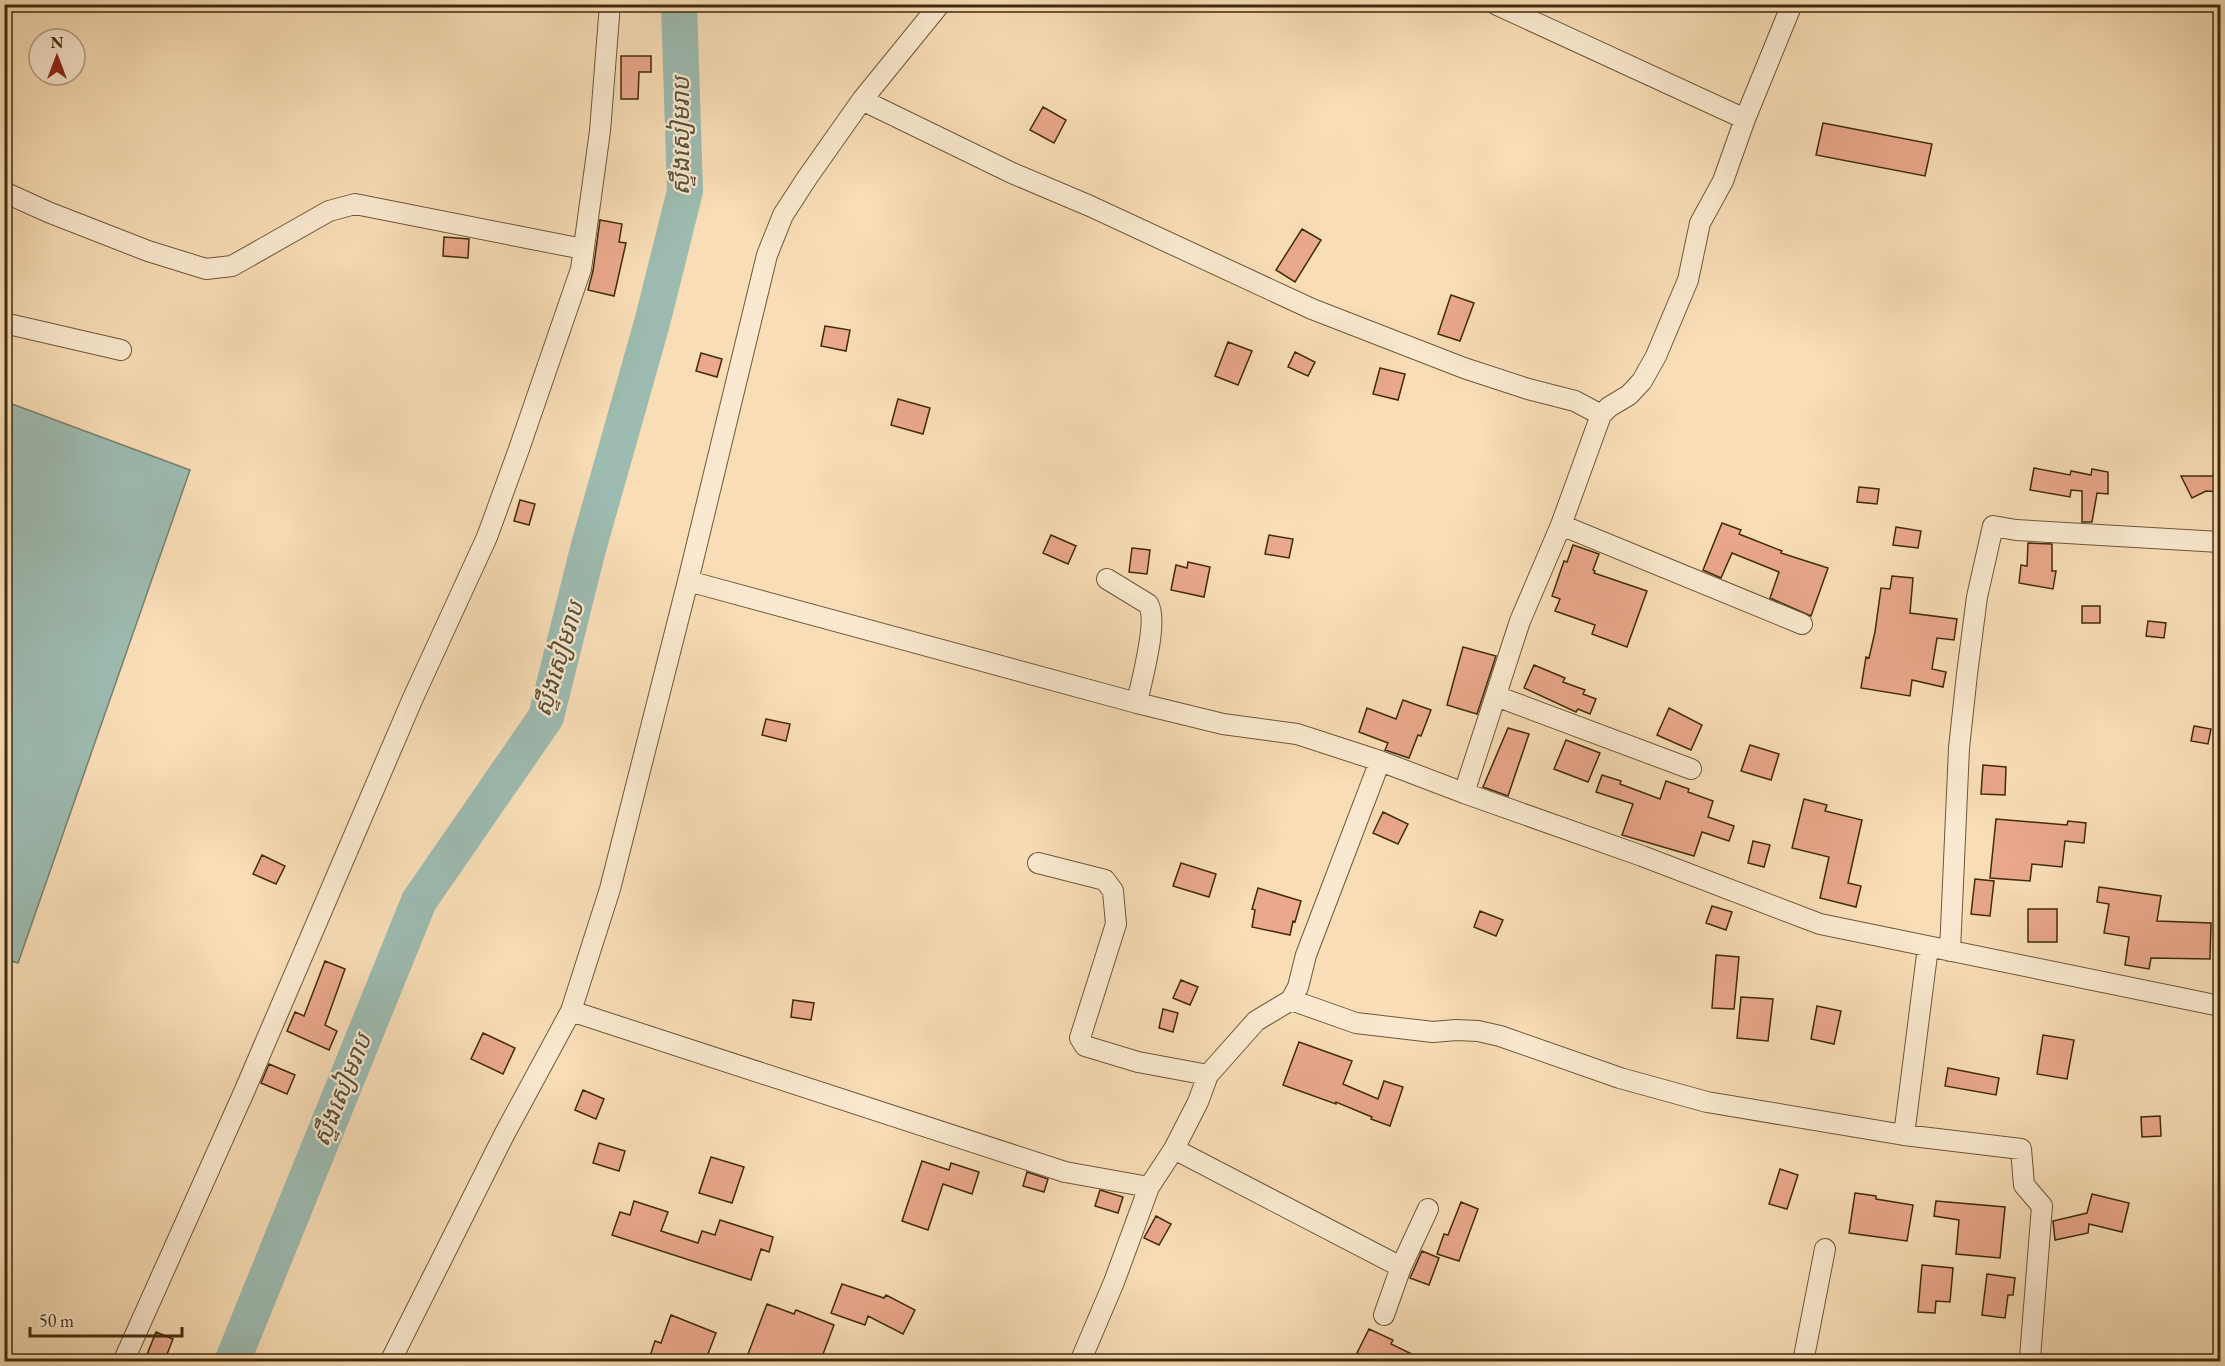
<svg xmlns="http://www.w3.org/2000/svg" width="2225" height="1366" viewBox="0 0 2225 1366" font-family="'EB Garamond','Noto Sans Khmer',serif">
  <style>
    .water { fill: #9dbbb1; stroke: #78816f; stroke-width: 1.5 }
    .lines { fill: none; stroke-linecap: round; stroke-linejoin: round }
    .river { stroke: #9dbbb1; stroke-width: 36 }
    .building { fill: #eaa88c; stroke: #402b0c; stroke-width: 1.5 }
    .minor-casing { stroke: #6e5836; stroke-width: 22 }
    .minor { stroke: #fae9d0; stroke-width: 20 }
    .labels { text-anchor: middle; stroke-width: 4.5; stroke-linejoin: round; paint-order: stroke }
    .water-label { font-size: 24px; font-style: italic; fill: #574f35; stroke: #fae9d0 }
  </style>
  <rect width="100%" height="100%" fill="#f8ddb6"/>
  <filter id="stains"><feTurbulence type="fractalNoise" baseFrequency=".00333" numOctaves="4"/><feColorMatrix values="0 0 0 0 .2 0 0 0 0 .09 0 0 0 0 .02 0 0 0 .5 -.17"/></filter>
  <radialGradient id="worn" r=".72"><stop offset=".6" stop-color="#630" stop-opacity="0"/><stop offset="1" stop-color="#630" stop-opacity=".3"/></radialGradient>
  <path class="water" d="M 4,401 L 190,470 L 18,963 L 4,959 Z"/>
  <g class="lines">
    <path class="river" d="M 232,1362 L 419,901 L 546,717 L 588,549 L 652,323 L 685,191 L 679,4"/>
  </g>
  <path class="building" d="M 621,56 L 651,56 L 651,72 L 639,72 L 638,99 L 621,99 Z
    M 1043,107 L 1066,120 L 1054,143 L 1030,130 Z
    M 1823,123 L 1932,144 L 1925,176 L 1816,155 Z
    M 600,220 L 622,224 L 619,242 L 626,243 L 614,296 L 588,290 L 593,271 Z
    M 1302,229 L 1321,240 L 1295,282 L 1276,270 Z
    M 444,237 L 469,239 L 468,258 L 443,256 Z
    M 1451,295 L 1474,303 L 1460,341 L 1438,334 Z
    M 825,326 L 850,330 L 846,351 L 821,346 Z
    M 1228,342 L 1252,351 L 1238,385 L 1215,376 Z
    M 1295,352 L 1315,362 L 1308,376 L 1288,367 Z
    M 701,353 L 722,359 L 717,377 L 696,371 Z
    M 1380,368 L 1405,374 L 1398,400 L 1373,394 Z
    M 898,399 L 930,408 L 923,434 L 891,425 Z
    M 2034,468 L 2070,475 L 2071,471 L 2091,475 L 2092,469 L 2108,472 L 2108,494 L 2097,493 L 2092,522 L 2082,522 L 2082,491 L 2071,490 L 2070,497 L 2030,490 Z
    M 2181,476 L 2220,476 L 2220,492 L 2206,491 L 2192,498 Z
    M 1859,487 L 1879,489 L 1877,504 L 1857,502 Z
    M 520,500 L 535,504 L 529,525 L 514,521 Z
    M 1722,523 L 1741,530 L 1739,534 L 1782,551 L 1781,553 L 1828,568 L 1811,616 L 1770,598 L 1779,572 L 1732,553 L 1721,578 L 1703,570 Z
    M 1896,527 L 1921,531 L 1918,548 L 1893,545 Z
    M 1051,535 L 1076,546 L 1068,564 L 1043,553 Z
    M 1269,535 L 1293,539 L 1289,558 L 1265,554 Z
    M 2028,543 L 2052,544 L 2052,571 L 2056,571 L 2053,589 L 2019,583 L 2021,565 L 2027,566 Z
    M 1573,545 L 1599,554 L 1593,570 L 1595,571 L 1594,573 L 1647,591 L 1627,647 L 1592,634 L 1595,625 L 1555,611 L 1560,599 L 1552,596 L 1564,561 L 1567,562 Z
    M 1132,548 L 1150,550 L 1147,574 L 1129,572 Z
    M 1188,562 L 1210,567 L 1204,597 L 1171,590 L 1176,565 L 1187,568 Z
    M 1892,576 L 1913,578 L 1910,613 L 1957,619 L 1954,640 L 1937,638 L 1932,669 L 1946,672 L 1943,687 L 1912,680 L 1910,696 L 1861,688 L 1866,657 L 1869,658 L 1875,632 L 1881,588 L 1890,589 Z
    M 2082,606 L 2100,606 L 2100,623 L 2082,623 Z
    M 2148,621 L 2166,623 L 2164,638 L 2146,636 Z
    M 1463,647 L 1496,656 L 1477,714 L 1447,705 Z
    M 1534,665 L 1565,678 L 1563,682 L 1585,690 L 1583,694 L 1596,699 L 1590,714 L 1578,709 L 1576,712 L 1524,688 Z
    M 1403,700 L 1431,710 L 1421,736 L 1418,735 L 1409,758 L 1385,750 L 1388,743 L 1359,732 L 1367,708 L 1396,719 Z
    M 1669,708 L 1702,725 L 1691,750 L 1657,735 Z
    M 766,719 L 790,724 L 786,741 L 762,735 Z
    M 2194,726 L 2211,729 L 2208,744 L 2191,741 Z
    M 1508,728 L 1529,734 L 1508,796 L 1483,787 Z
    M 1566,740 L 1600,753 L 1588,782 L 1554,769 Z
    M 1750,745 L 1779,754 L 1771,780 L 1741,771 Z
    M 1983,765 L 2006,767 L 2005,795 L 1981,794 Z
    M 1602,775 L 1621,781 L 1620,784 L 1660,799 L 1666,781 L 1689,789 L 1688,792 L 1713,801 L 1708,817 L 1734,826 L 1729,841 L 1702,832 L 1694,856 L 1622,835 L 1633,804 L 1596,792 Z
    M 1804,799 L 1827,805 L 1825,811 L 1862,820 L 1848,883 L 1861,886 L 1856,907 L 1820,898 L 1829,857 L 1792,848 Z
    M 1383,812 L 1408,824 L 1398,844 L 1373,833 Z
    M 1996,819 L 2067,825 L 2068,821 L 2086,823 L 2084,843 L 2065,841 L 2062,867 L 2032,864 L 2030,881 L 1990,878 Z
    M 1753,841 L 1770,845 L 1764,867 L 1748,863 Z
    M 262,855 L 285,866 L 276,884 L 253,874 Z
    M 1181,863 L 1216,874 L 1209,897 L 1173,886 Z
    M 1975,879 L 1994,881 L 1990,916 L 1971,914 Z
    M 2099,887 L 2161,896 L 2157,921 L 2211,923 L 2210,959 L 2151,958 L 2149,969 L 2125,965 L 2129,937 L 2104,933 L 2109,904 L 2097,902 Z
    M 1258,888 L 1301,901 L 1295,922 L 1293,921 L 1290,935 L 1252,927 L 1255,910 L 1252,909 Z
    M 1712,906 L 1732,912 L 1726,930 L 1706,923 Z
    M 2028,909 L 2057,909 L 2057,942 L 2028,942 Z
    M 1480,911 L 1503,920 L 1496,936 L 1474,927 Z
    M 1716,955 L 1739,957 L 1734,1009 L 1712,1008 Z
    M 325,961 L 345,969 L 325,1025 L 337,1031 L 329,1050 L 287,1031 L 295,1012 L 304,1016 Z
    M 1181,980 L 1198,987 L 1190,1005 L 1173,998 Z
    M 1741,997 L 1773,999 L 1768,1041 L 1737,1038 Z
    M 793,1000 L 814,1003 L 811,1020 L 791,1017 Z
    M 1817,1006 L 1841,1011 L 1834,1044 L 1811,1039 Z
    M 1163,1009 L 1178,1013 L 1173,1032 L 1159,1028 Z
    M 483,1033 L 515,1048 L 503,1074 L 471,1059 Z
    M 2043,1035 L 2074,1040 L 2067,1079 L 2037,1074 Z
    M 1299,1042 L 1352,1061 L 1343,1084 L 1378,1099 L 1384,1081 L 1403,1087 L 1390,1126 L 1371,1119 L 1372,1117 L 1336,1102 L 1336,1104 L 1283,1085 Z
    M 269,1064 L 295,1075 L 287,1094 L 261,1083 Z
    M 1948,1068 L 1999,1078 L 1996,1095 L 1945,1086 Z
    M 583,1090 L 604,1099 L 596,1119 L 575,1110 Z
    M 2160,1116 L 2161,1136 L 2142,1137 L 2141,1117 Z
    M 599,1143 L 625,1151 L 619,1171 L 593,1163 Z
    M 711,1157 L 744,1167 L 732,1203 L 699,1193 Z
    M 922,1161 L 949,1170 L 951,1163 L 979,1172 L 972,1194 L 943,1184 L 928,1230 L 902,1221 Z
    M 1780,1169 L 1798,1175 L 1787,1209 L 1769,1204 Z
    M 1027,1172 L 1048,1179 L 1044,1192 L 1023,1186 Z
    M 1100,1190 L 1123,1197 L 1118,1213 L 1095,1206 Z
    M 1855,1193 L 1876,1196 L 1876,1199 L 1913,1205 L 1907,1241 L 1849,1233 Z
    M 2092,1194 L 2129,1203 L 2122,1232 L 2089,1224 L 2088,1233 L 2055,1240 L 2053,1221 L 2087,1213 Z
    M 634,1201 L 668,1212 L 661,1231 L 698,1243 L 702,1231 L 715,1235 L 720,1220 L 773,1237 L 769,1252 L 761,1249 L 751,1280 L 612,1235 L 620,1212 L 630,1215 Z
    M 1936,1201 L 2005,1207 L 2000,1258 L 1956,1254 L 1959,1220 L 1934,1216 Z
    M 1461,1202 L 1478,1209 L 1459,1261 L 1437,1254 L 1444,1234 L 1448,1235 Z
    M 1156,1216 L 1171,1224 L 1159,1245 L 1144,1238 Z
    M 1422,1251 L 1439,1258 L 1429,1285 L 1410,1278 Z
    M 1922,1265 L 1953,1268 L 1950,1302 L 1936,1301 L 1935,1313 L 1918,1312 Z
    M 1987,1274 L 2015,1278 L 2013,1295 L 2008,1295 L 2005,1318 L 1982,1315 Z
    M 842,1284 L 884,1298 L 886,1295 L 915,1310 L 903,1334 L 868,1316 L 865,1325 L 831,1313 Z
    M 767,1304 L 794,1314 L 796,1310 L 834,1325 L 820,1362 L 745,1362 Z
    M 671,1315 L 716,1333 L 706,1359 L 701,1357 L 699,1362 L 648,1362 L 655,1341 L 661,1343 Z
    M 1369,1329 L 1393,1340 L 1391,1344 L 1428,1362 L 1374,1362 L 1357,1353 Z
    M 156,1332 L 173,1339 L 164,1362 L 156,1362 L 146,1357 Z"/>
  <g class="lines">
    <g class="minor-casing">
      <path id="minor" d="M 1495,4 L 1745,119
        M 862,100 L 1012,173 L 1090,206 L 1312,309 L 1464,368 L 1528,389 L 1575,401 L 1601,415
        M 4,192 L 48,212 L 148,251 L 206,269 L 232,266 L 329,211 L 355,204 L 583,249
        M 4,323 L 121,350
        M 1561,525 L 1802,624
        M 1107,579 L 1148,604 C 1159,620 1141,682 1137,703
        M 688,581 L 1137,703 L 1223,724 L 1297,734 L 1380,761 L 1464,793 L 1642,856 L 1820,924 L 2220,1006
        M 1496,696 L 1691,769
        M 1464,793 L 1520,621 L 1561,525 L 1601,415 L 1609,407 L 1629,395 L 1642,381 L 1656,356 L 1688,280 L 1700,223 L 1723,181 L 1745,119 L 1792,4
        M 1038,863 L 1105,880 L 1113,891 L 1116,924 L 1080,1038 L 1085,1046 L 1138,1062 L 1208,1075
        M 1950,951 L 1959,748 L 1967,674 L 1977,597 L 1993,526 L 2016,530 L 2220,542
        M 1291,1000 L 1356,1023 L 1433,1032 L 1456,1030 L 1478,1031 L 1500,1036 L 1620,1078 L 1707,1102 L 1904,1135 L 2021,1149 L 2024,1185 L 2042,1206 L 2030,1358 L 2032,1362
        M 571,1011 L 1065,1172 L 1149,1187
        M 1904,1135 L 1928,947
        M 1174,1149 L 1401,1267
        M 1384,1315 L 1401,1267 L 1428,1209
        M 123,1362 L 244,1092 L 413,698 L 487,537 L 519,449 L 581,269 L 600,131 L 610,4
        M 390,1362 L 504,1135 L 571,1011 L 610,889 L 688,581 L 767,255 L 783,215 L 807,178 L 862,100 L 940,4
        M 1080,1362 L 1114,1282 L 1149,1187 L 1174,1149 L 1198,1102 L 1208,1075 L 1256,1021 L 1291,1000 L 1298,987 L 1306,955 L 1380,761
        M 1803,1362 L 1825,1249"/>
    </g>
    <use href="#minor" class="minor"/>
  </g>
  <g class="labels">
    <g class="water-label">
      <text transform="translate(681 136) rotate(-90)" y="8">ស្ទឹងសៀមរាប</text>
      <text transform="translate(559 659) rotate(-73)" y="8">ស្ទឹងសៀមរាប</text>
      <text transform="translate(342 1090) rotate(-68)" y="8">ស្ទឹងសៀមរាប</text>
    </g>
  </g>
  <rect width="2225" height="1366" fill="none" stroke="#f8ddb6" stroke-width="24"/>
  <rect x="6" y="6" width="2213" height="1354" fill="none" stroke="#402b0c" stroke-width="3"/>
  <rect x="12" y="12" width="2201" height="1342" fill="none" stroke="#402b0c" stroke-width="1.5"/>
  <g transform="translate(57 57)"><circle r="28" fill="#fae9d0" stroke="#b09d82" stroke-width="1.5"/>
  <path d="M0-4.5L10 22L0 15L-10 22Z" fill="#8f2418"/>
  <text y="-9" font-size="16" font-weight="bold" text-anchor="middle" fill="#402b0c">N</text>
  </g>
  <path d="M30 1327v9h152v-9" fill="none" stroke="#402b0c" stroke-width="3"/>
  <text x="39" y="1327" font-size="18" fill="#402b0c" stroke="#fae9d0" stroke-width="4.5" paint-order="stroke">50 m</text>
  <rect width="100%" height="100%" filter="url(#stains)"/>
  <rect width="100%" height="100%" fill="url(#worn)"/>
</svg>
